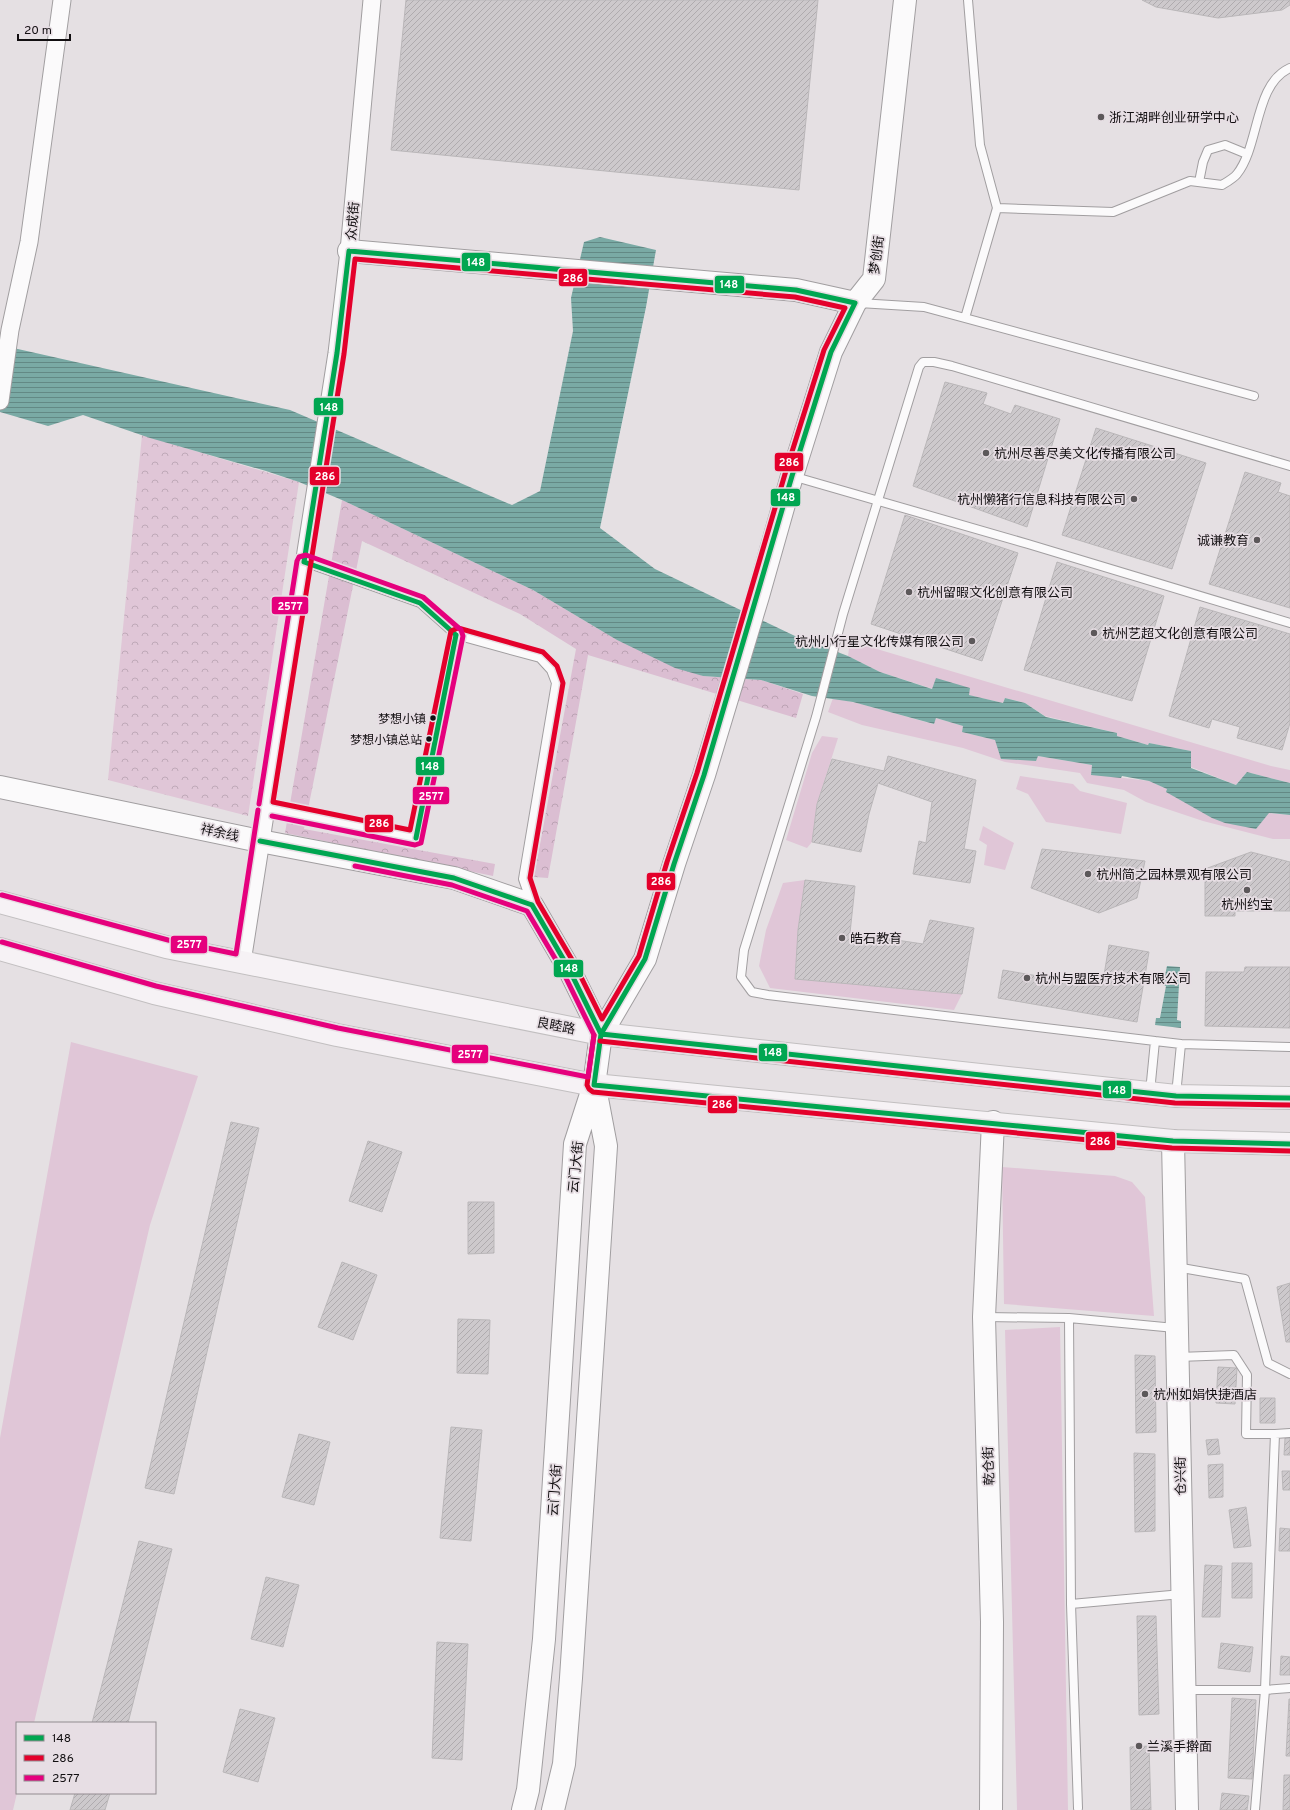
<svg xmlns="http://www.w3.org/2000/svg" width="1290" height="1810" viewBox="0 0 1290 1810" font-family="Overpass,'Noto Sans SC',sans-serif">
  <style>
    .grass { fill: #e0c6d7 }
    .forest { fill: url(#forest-crowns) }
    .park { fill: url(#park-crowns) }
    .water { fill: url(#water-rules) }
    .building { fill: url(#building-hatch); stroke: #bab7b9 }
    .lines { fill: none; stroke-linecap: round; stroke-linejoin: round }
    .lane-casing { stroke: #a19ea0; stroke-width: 10 }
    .street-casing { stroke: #a19ea0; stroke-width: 19 }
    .secondary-casing { stroke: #a19ea0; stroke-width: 24 }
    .primary-casing { stroke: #c2bfc0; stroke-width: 24 }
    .lane { stroke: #fbfafb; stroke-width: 8 }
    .street { stroke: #fbfafb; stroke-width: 17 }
    .secondary { stroke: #fbfafb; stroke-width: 22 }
    .primary { stroke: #f6f2f5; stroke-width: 22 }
    .bus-1-casing { stroke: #e7dee4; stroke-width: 8 }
    .bus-2-casing { stroke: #e7dee4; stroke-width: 8 }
    .bus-3-casing { stroke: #e7dee4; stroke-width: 8 }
    .bus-1 { stroke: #00a651; stroke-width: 5 }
    .bus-2 { stroke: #e4002b; stroke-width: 5 }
    .bus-3 { stroke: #e5007d; stroke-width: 5 }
    .poi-dot { fill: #5c585a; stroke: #e7dee4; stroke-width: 1.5 }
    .bus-dot { fill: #120f11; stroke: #e7dee4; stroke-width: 1.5 }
    .labels { text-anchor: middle; stroke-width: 3.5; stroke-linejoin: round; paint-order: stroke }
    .bus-label { font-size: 12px; fill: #120f11; stroke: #e7dee4; text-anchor: end }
    .poi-label { font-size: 13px; fill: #120f11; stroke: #e7dee4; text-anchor: start }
    .street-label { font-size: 13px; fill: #120f11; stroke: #e7dee4 }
    .line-badge { stroke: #e7dee4; stroke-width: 1.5 }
    .badge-label { font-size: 11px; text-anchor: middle; font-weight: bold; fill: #fff }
  </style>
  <defs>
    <pattern id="forest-crowns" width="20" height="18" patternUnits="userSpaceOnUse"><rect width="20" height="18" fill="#dbbed2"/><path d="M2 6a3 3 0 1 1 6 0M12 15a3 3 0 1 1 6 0" fill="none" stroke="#bba2b3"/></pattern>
    <pattern id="park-crowns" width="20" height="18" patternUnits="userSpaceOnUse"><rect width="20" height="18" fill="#e0c6d7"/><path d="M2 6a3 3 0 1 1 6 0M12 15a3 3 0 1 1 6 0" fill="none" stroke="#bfa9b8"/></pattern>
    <pattern id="water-rules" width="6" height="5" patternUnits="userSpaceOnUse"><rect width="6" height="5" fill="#7aaaa5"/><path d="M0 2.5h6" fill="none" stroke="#638985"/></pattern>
    <pattern id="building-hatch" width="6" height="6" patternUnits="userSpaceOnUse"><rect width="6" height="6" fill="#cdc9cc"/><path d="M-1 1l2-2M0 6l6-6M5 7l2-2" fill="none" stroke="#afabae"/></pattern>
  </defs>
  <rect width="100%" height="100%" fill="#e5e0e3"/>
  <path class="grass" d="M 850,641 L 1271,766 L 1290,770 L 1290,783 L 1247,772 L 1236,785 L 1191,767 L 1191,751 L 1149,743 L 1148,745 L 1117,736 L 1117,733 L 1045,716 L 1025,703 L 1005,698 L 1003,703 L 968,695 L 970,689 L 936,679 L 933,689 L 880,672 L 848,656 Z
    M 833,698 L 861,704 L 933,724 L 936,718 L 963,726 L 962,732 L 995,740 L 1038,756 L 1092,765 L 1091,774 L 1149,781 L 1168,789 L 1166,792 L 1268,813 L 1290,815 L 1290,839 L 1273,839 L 1203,821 L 1146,802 L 1124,790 L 1087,783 L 1080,773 L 1005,762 L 963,748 L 862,725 L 828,712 Z
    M 822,736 L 838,738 L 817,804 L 812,842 L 807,848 L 786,840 L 812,753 Z
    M 1020,776 L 1073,784 L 1080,791 L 1127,803 L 1121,834 L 1046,822 L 1028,794 L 1016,789 Z
    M 983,826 L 1014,843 L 1005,870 L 984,865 L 987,845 L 979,840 Z
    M 805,880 L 798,930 L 795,979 L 962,994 L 954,1010 L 770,988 L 759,966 L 766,930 L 783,883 Z
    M 71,1042 L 198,1076 L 150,1225 L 34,1723 L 17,1723 L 17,1793 L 13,1810 L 0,1810 L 0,1438 Z
    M 1002,1167 L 1115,1176 L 1132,1182 L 1145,1197 L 1154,1316 L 1004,1304 Z
    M 1060,1327 L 1068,1810 L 1017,1810 L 1005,1330 Z"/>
  <path class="forest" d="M 342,500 L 533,590 L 617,640 L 703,676 L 761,680 L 803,694 L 796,718 L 588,655 L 548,878 L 534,877 L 576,649 L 520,614 L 362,541 L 304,829 L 495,864 L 493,876 L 285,833 Z"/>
  <path class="park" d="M 142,435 L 299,482 L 248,816 L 108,780 Z"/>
  <path class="water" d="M 600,237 L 656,250 L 646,307 L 600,528 L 655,569 L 795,636 L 848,656 L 880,672 L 932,689 L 936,678 L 970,688 L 969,695 L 1003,703 L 1005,698 L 1025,703 L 1046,717 L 1117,733 L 1117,736 L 1148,745 L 1149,743 L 1191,751 L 1191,768 L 1236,785 L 1247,772 L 1290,783 L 1290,815 L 1269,813 L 1256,829 L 1225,823 L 1212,818 L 1166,792 L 1167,789 L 1149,781 L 1122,776 L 1121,778 L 1091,775 L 1092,765 L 1038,756 L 1036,761 L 1001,759 L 995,740 L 962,732 L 963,726 L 936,718 L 934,724 L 853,702 L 812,696 L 761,680 L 703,676 L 675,668 L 617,640 L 533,590 L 342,500 L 299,482 L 266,471 L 150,438 L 83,415 L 48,426 L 0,412 L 0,345 L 290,410 L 512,505 L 540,491 L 573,331 L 571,298 L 584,242 Z
    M 1167,966 L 1180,967 L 1177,1020 L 1181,1021 L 1181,1028 L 1155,1025 L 1156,1018 L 1160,1018 L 1166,986 L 1163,985 Z"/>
  <path class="building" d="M 406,0 L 818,0 L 799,190 L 391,150 Z
    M 1142,0 L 1290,0 L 1290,5 L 1282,10 L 1218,18 L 1156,7 Z
    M 945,382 L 987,393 L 983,404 L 1011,414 L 1015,405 L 1060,419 L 1027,527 L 913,486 Z
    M 1096,428 L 1206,463 L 1172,569 L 1062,535 Z
    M 1245,472 L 1281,483 L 1278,492 L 1290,496 L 1290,608 L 1209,584 Z
    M 905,515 L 1018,553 L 982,661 L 871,624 Z
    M 1057,562 L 1164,596 L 1132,701 L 1024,670 Z
    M 1200,607 L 1290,634 L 1290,723 L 1282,750 L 1237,738 L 1240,727 L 1212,719 L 1209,728 L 1169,716 Z
    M 888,756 L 976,780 L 964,849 L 976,851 L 970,883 L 913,874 L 919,841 L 926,843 L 932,802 L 878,783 L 869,814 L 861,852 L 812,842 L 817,804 L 832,759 L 884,771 Z
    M 1042,849 L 1145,861 L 1137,898 L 1099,913 L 1031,888 Z
    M 1251,852 L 1290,862 L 1290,911 L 1235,911 L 1235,916 L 1205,916 L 1205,869 Z
    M 805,880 L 855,886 L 850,933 L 923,944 L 930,920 L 974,928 L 962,994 L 795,979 L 798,930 Z
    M 1109,945 L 1149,952 L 1137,1022 L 998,998 L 1003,970 L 1102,987 Z
    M 1245,967 L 1290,967 L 1290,1028 L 1205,1026 L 1206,972 L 1244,972 Z
    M 231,1122 L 259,1128 L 174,1494 L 145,1488 Z
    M 368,1141 L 402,1152 L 382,1212 L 349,1201 Z
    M 468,1202 L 494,1202 L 494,1253 L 468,1254 Z
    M 342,1262 L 377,1275 L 353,1340 L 318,1327 Z
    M 1290,1283 L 1290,1342 L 1286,1342 L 1277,1287 Z
    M 458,1319 L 490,1320 L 488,1374 L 457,1373 Z
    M 1135,1355 L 1155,1356 L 1156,1432 L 1136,1433 Z
    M 1218,1367 L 1237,1368 L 1235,1404 L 1216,1403 Z
    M 1260,1398 L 1275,1398 L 1275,1423 L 1260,1423 Z
    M 451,1427 L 482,1430 L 471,1541 L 440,1538 Z
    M 299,1434 L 330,1442 L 314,1505 L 282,1497 Z
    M 1285,1438 L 1290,1438 L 1290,1455 L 1284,1455 Z
    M 1218,1439 L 1220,1454 L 1208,1455 L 1206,1440 Z
    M 1134,1453 L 1155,1454 L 1155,1531 L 1135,1532 Z
    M 1223,1464 L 1223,1497 L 1209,1498 L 1208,1465 Z
    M 1282,1471 L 1290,1471 L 1290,1490 L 1283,1490 Z
    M 1246,1507 L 1251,1546 L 1234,1548 L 1229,1510 Z
    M 1280,1528 L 1290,1529 L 1290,1551 L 1279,1551 Z
    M 139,1541 L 172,1549 L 128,1723 L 92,1723 Z
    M 1232,1563 L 1252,1563 L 1252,1598 L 1232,1598 Z
    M 1205,1565 L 1222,1566 L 1220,1617 L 1202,1617 Z
    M 266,1577 L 299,1585 L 283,1647 L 251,1639 Z
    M 1137,1616 L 1156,1616 L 1159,1714 L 1139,1715 Z
    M 437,1642 L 468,1644 L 462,1760 L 432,1758 Z
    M 1221,1643 L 1253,1647 L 1250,1672 L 1218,1668 Z
    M 1281,1656 L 1290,1657 L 1290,1675 L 1280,1675 Z
    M 1232,1698 L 1256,1700 L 1252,1779 L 1228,1778 Z
    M 1289,1699 L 1290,1699 L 1290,1756 L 1286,1756 Z
    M 240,1709 L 275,1718 L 258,1782 L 223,1772 Z
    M 1149,1746 L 1151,1810 L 1131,1810 L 1130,1747 Z
    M 1284,1775 L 1290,1775 L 1290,1810 L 1283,1810 Z
    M 75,1793 L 110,1793 L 105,1810 L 70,1810 Z
    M 1222,1793 L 1249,1796 L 1247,1810 L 1220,1810 Z"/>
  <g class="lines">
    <g class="lane-casing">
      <path id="lane" d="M 1199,182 L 1203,162 L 1208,150 L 1225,145 L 1247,154
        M 997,208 L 1113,212 L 1190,181 L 1222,185 C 1227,182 1234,178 1237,174 C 1260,145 1254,84 1290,68
        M 859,303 L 924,307 L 1254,396
        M 965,318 L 997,208 L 980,145 L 968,0
        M 792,476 L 1028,544 L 1290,623
        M 304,562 L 420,603 L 456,635 L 540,658 L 551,670 L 556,683 L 523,879 L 531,902
        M 265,808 L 416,838 L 456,635
        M 1155,1041 L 1181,1044
        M 1150,1092 L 1155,1041 L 768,995 L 752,992 L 741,977 L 744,950 L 816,717 L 843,614 L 919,367 L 923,362 L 934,362 L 952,366 L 1290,466
        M 1176,1095 L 1181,1044 L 1290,1047
        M 1176,1267 L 1245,1279 L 1268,1363 L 1290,1374
        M 985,1317 L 1069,1318 L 1175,1328
        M 1069,1318 L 1071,1604 L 1078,1808
        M 1178,1357 L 1234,1355 L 1247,1375 L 1246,1434 L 1275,1434 L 1265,1690 L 1255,1810
        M 1275,1434 L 1290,1433
        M 1071,1604 L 1182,1594
        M 1185,1690 L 1265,1690 L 1290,1688"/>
    </g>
    <g class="street-casing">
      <path id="street" d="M 0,401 L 10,330 L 29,242 L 62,0
        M 242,962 L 337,353 L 349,251 L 372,0"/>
    </g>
    <g class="secondary-casing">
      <path id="secondary" d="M 349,251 L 796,290 L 855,303
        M 0,787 L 260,841 L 454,878 L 532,905 L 568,967 L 601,1034
        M 1173,1141 L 1187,1810
        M 523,1810 L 528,1790 L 544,1639 L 575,1144 L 594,1085 L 601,1034 L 645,959 L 674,864 L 704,775 L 758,596 L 792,476 L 831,352 L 855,303 L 874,279 L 905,0
        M 553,1810 L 564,1764 L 571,1678 L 606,1146 L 595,1088
        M 991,1810 L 992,1622 L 984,1317 L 993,1122"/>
    </g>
    <g class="primary-casing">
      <path id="primary" d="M 0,902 L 166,947 L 601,1034 L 1176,1096 L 1290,1098
        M 0,949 L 154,993 L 337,1035 L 594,1085 L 1173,1141 L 1290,1144"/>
    </g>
    <use href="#lane" class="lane"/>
    <use href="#street" class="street"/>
    <use href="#secondary" class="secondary"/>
    <use href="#primary" class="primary"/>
    <g class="bus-1-casing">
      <path id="bus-1" d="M 349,251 L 796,290 L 855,303
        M 304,562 L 337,353 L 349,251
        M 304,562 L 420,603 L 456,635
        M 416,838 L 456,635
        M 260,841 L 454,878 L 532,905
        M 532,905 L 568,967 L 601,1034
        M 601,1034 L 1176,1096 L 1290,1098
        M 594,1085 L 601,1034 L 645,959 L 674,864 L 704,775 L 792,476 L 831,352 L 855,303
        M 594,1085 L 1173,1141 L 1290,1144"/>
    </g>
    <g class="bus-2-casing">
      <path id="bus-2" d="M 355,259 L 795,297 L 845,308 L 824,350 L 785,474 L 697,773 L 667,862 L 639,956 L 602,1019 L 574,963 L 538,902 L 530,878 L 563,683 L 557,666 L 543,652 L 458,628 L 451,631 L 410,830 L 273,802 L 344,354 Z
        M 594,1035 L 587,1085 L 589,1089 L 593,1092 L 1172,1148 L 1290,1151
        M 600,1041 L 1175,1103 L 1290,1105"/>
    </g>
    <g class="bus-3-casing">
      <path id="bus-3" d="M 259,804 L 297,561 L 299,557 L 306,555 L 423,597 L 461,630 L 463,636 L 421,843 L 415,845 L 272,816
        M 2,895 L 168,940 L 236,954 L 258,810
        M 2,942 L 156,986 L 338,1028 L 588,1077 L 594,1035 L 562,970 L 527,911 L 452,885 L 355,866"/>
    </g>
    <use href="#bus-1" class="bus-1"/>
    <use href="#bus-2" class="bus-2"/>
    <use href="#bus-3" class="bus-3"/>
  </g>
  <g class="poi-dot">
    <circle cx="1101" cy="117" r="4"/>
    <circle cx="986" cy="453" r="4"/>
    <circle cx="1134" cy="499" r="4"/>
    <circle cx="1257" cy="540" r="4"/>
    <circle cx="909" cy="592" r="4"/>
    <circle cx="1094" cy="633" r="4"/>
    <circle cx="972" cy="641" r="4"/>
    <circle cx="1088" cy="874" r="4"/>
    <circle cx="1247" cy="890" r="4"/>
    <circle cx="842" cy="938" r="4"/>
    <circle cx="1027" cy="978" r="4"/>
    <circle cx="1145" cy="1394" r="4"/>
    <circle cx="1139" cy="1746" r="4"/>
  </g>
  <g class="bus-dot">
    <circle cx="433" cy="718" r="3.5"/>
    <circle cx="429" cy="739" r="3.5"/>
  </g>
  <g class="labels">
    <g class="bus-label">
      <text x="426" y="723">梦想小镇</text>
      <text x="422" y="744">梦想小镇总站</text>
    </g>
    <g class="poi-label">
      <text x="1109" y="122">浙江湖畔创业研学中心</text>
      <text x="994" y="458">杭州尽善尽美文化传播有限公司</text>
      <text x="1126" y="504" text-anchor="end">杭州懒猪行信息科技有限公司</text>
      <text x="1249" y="545" text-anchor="end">诚谦教育</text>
      <text x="917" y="597">杭州留暇文化创意有限公司</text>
      <text x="1102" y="638">杭州艺超文化创意有限公司</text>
      <text x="964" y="646" text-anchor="end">杭州小行星文化传媒有限公司</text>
      <text x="1096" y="879">杭州简之园林景观有限公司</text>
      <text x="1247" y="909" text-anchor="middle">杭州约宝</text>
      <text x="850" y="943">皓石教育</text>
      <text x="1035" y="983">杭州与盟医疗技术有限公司</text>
      <text x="1153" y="1399">杭州如娟快捷酒店</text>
      <text x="1147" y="1751">兰溪手擀面</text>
    </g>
    <g class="street-label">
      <text transform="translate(352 221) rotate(-85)" y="5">众成街</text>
      <text transform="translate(876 255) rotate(-82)" y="5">梦创街</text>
      <text transform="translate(220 832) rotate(12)" y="5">祥余线</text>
      <text transform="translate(556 1025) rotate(11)" y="5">良睦路</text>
      <text transform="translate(575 1167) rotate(-84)" y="5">云门大街</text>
      <text transform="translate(988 1466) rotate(-92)" y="5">乾仓街</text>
      <text transform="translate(1180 1476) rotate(-91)" y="5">仓兴街</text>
      <text transform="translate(554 1490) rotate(-86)" y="5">云门大街</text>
    </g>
  </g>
  <g class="line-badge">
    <rect x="461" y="252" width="30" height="20" rx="4" fill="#00a651"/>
    <rect x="558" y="268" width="30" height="19" rx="4" fill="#e4002b"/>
    <rect x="714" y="275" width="31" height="19" rx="4" fill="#00a651"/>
    <rect x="313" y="397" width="31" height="19" rx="4" fill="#00a651"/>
    <rect x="774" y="452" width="30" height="20" rx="4" fill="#e4002b"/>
    <rect x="309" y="466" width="31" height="20" rx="4" fill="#e4002b"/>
    <rect x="770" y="488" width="31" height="19" rx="4" fill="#00a651"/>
    <rect x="271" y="596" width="38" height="19" rx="4" fill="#e5007d"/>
    <rect x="415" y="756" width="30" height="20" rx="4" fill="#00a651"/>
    <rect x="412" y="786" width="38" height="19" rx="4" fill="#e5007d"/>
    <rect x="364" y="814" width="30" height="19" rx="4" fill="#e4002b"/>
    <rect x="646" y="872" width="30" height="19" rx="4" fill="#e4002b"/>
    <rect x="170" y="935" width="38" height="19" rx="4" fill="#e5007d"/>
    <rect x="553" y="959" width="31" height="19" rx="4" fill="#00a651"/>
    <rect x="758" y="1043" width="30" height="19" rx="4" fill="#00a651"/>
    <rect x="451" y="1044" width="38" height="20" rx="4" fill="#e5007d"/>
    <rect x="1102" y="1080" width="30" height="19" rx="4" fill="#00a651"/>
    <rect x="707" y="1095" width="31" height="19" rx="4" fill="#e4002b"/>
    <rect x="1085" y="1131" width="31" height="20" rx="4" fill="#e4002b"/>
  </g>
  <g class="badge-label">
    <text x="476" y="266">148</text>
    <text x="573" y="282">286</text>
    <text x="729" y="288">148</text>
    <text x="329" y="411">148</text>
    <text x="789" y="466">286</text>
    <text x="325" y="480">286</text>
    <text x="786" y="501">148</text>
    <text x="290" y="610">2577</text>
    <text x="430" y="770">148</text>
    <text x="431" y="800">2577</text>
    <text x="379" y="827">286</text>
    <text x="661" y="885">286</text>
    <text x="189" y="948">2577</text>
    <text x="569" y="972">148</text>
    <text x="773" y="1056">148</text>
    <text x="470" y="1058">2577</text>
    <text x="1117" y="1094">148</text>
    <text x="722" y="1108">286</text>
    <text x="1100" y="1145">286</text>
  </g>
  <rect x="16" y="1722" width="140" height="72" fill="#e7dee4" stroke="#928b90"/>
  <rect x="24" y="1735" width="20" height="6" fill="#00a651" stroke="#928b90"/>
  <text x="52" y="1742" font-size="12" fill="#120f11">148</text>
  <rect x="24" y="1755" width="20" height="6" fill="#e4002b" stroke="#928b90"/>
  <text x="52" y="1762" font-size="12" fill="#120f11">286</text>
  <rect x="24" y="1775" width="20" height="6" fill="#e5007d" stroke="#928b90"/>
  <text x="52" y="1782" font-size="12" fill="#120f11">2577</text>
  <path d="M18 34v6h52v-6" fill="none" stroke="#120f11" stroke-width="2"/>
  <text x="24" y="34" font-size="12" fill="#120f11" stroke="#e7dee4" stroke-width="3" paint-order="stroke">20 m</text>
</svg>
